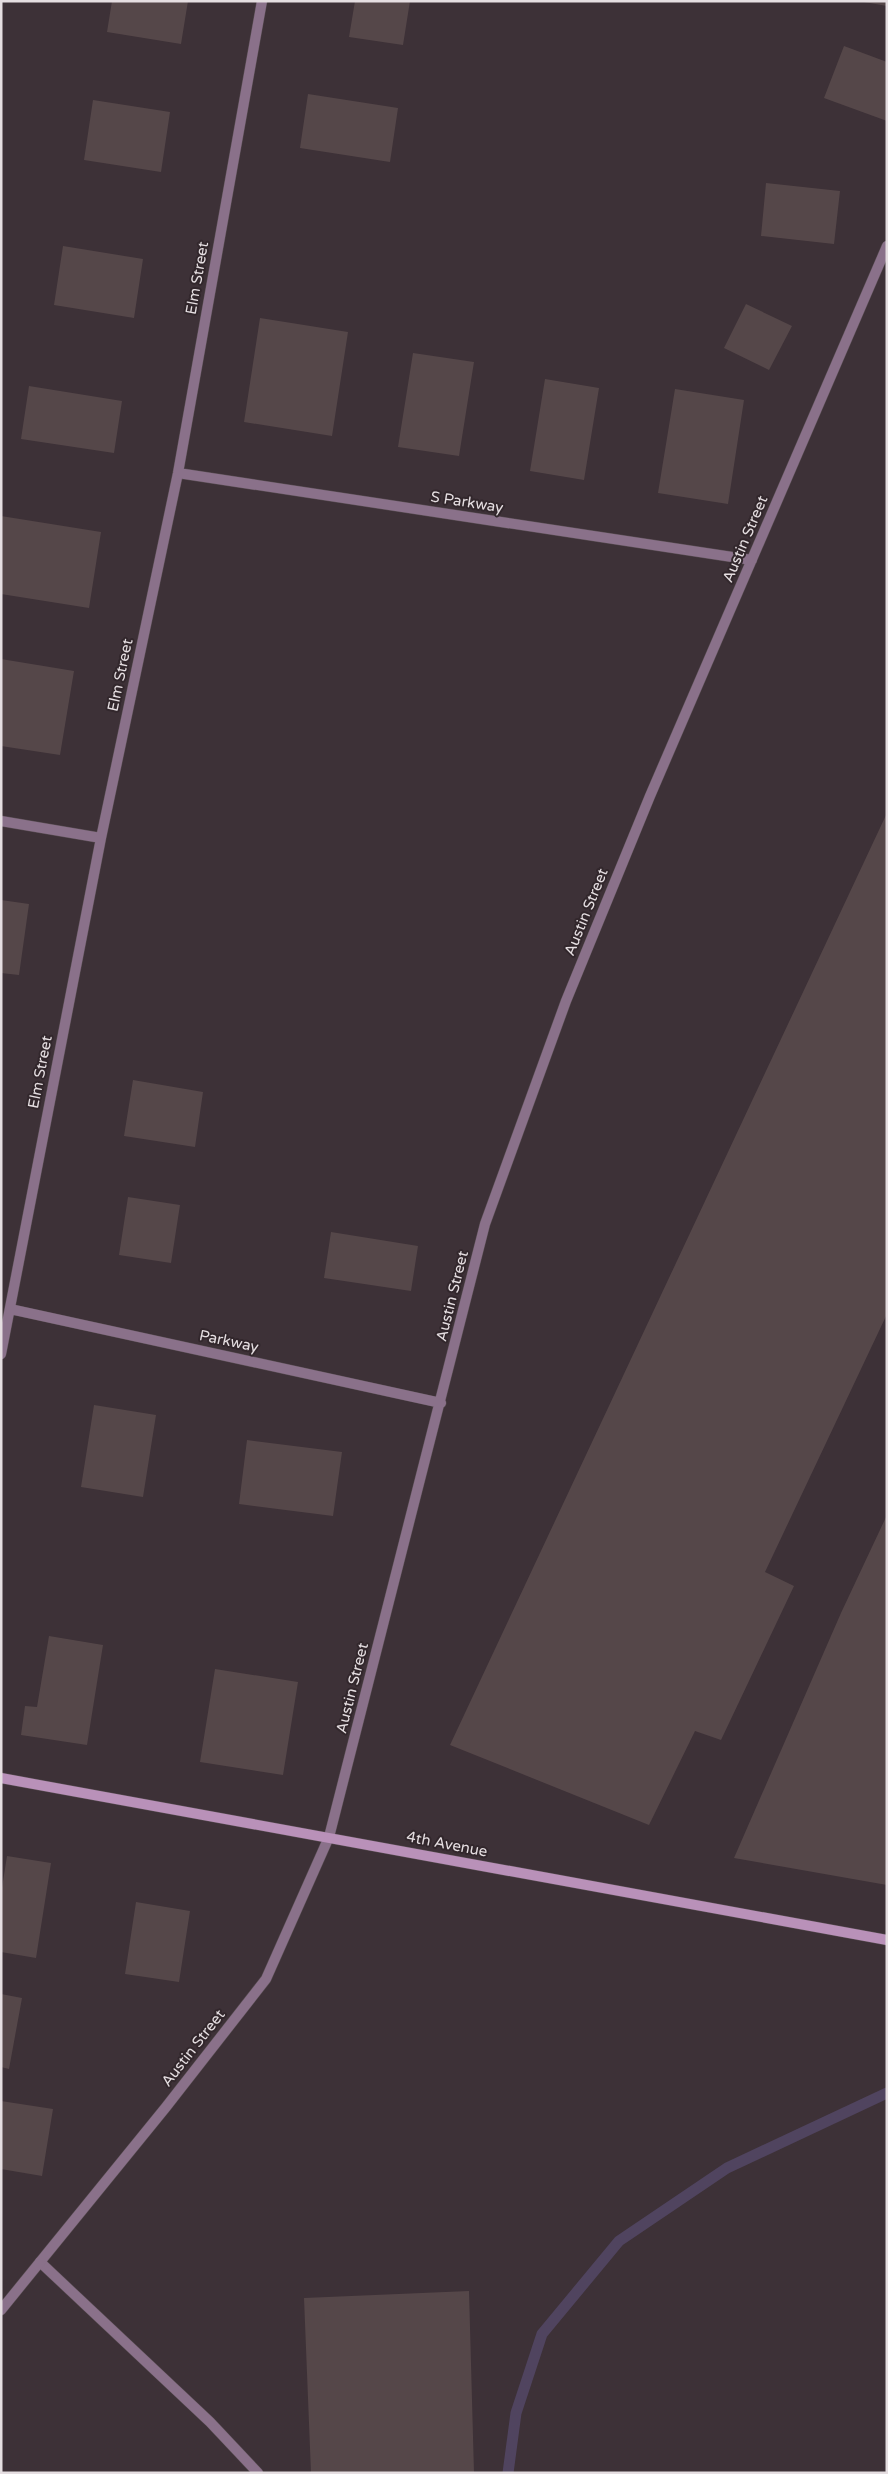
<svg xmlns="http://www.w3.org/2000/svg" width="888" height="2474" viewBox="0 0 888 2474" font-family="'Varela Round',sans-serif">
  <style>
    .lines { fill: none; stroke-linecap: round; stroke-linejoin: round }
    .stream { stroke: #50445f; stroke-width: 11 }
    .building { fill: #554749 }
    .lane-casing { stroke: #584d52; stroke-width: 11 }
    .street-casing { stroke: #584d52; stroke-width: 11 }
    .secondary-casing { stroke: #584d52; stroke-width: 11 }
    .lane { stroke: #8a718a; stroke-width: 10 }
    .street { stroke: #8a718a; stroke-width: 10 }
    .secondary { stroke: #b991b9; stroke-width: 10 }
    .labels { text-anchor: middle; stroke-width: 4; stroke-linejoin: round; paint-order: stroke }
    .street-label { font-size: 15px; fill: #e5dee1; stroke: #32272c }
  </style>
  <rect width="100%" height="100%" fill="#3d3137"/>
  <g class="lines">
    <path class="stream" d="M 508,2473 L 516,2413 L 542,2334 L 619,2241 L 727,2168 L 887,2093"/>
  </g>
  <path class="building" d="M 112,1 L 188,1 L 181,44 L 107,32 Z
    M 355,1 L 410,1 L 403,45 L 349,37 Z
    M 864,1 L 887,1 L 887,6 L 864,2 Z
    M 844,46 L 887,62 L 887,121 L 824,98 Z
    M 308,94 L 398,108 L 390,162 L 300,148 Z
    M 93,100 L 170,112 L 161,172 L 84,160 Z
    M 766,183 L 840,191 L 834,244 L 761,236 Z
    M 63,246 L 143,259 L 134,318 L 54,305 Z
    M 746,304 L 792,326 L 769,370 L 724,348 Z
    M 260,318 L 348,332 L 332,436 L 244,422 Z
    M 413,353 L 474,362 L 459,456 L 398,447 Z
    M 545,379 L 599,388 L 584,480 L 530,471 Z
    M 29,386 L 122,401 L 114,453 L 21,439 Z
    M 675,389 L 744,400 L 728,504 L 658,493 Z
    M 1,516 L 101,532 L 89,608 L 1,594 Z
    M 1,659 L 74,671 L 60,755 L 1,746 Z
    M 887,813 L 887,1314 L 765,1572 L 794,1586 L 721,1740 L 695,1731 L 649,1825 L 450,1745 Z
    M 1,900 L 29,904 L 19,975 L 1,973 Z
    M 133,1080 L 203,1092 L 195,1147 L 124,1136 Z
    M 128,1197 L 180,1205 L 171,1263 L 119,1255 Z
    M 331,1232 L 418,1246 L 411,1291 L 324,1278 Z
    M 94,1405 L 156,1415 L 143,1497 L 81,1487 Z
    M 247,1440 L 342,1452 L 333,1516 L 239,1504 Z
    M 887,1515 L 887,1885 L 734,1858 L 841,1613 Z
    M 49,1636 L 103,1645 L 87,1745 L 21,1735 L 25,1706 L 37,1707 Z
    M 215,1669 L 298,1682 L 283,1775 L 200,1762 Z
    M 7,1856 L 51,1863 L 36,1958 L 1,1952 L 1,1894 Z
    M 136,1902 L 190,1911 L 179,1982 L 125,1974 Z
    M 1,1994 L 22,1998 L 9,2069 L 1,2067 Z
    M 1,2101 L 53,2109 L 42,2176 L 1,2169 Z
    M 469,2291 L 474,2473 L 311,2473 L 304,2298 Z"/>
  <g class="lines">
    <g class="lane-casing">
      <path id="lane" d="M 40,2262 L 210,2422 L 258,2473"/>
    </g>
    <g class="street-casing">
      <path id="street" d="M 178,473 L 752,560
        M 1,821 L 101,838
        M 10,1309 L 441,1403
        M 1,1354 L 101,838 L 178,473 L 262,1
        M 1,2310 L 166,2107 L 266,1979 L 329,1837 L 485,1224 L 566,1001 L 650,796 L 887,246"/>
    </g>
    <g class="secondary-casing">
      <path id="secondary" d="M 1,1778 L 887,1940"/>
    </g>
    <use href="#lane" class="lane"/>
    <use href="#street" class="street"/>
    <use href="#secondary" class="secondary"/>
  </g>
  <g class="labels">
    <g class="street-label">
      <text transform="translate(197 278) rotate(-80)" y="5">Elm Street</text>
      <text transform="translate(467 502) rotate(9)" y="5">S Parkway</text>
      <text transform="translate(745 539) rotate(-67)" y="5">Austin Street</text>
      <text transform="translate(120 675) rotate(-78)" y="5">Elm Street</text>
      <text transform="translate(586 912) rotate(-68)" y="5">Austin Street</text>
      <text transform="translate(40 1072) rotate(-79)" y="5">Elm Street</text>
      <text transform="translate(452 1296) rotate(-76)" y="5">Austin Street</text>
      <text transform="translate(229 1341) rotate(12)" y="5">Parkway</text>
      <text transform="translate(352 1688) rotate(-76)" y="5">Austin Street</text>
      <text transform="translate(447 1844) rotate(11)" y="5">4th Avenue</text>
      <text transform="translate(193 2048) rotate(-52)" y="5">Austin Street</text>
    </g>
  </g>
  <rect width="888" height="2474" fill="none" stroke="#e5dee1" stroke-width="5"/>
</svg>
